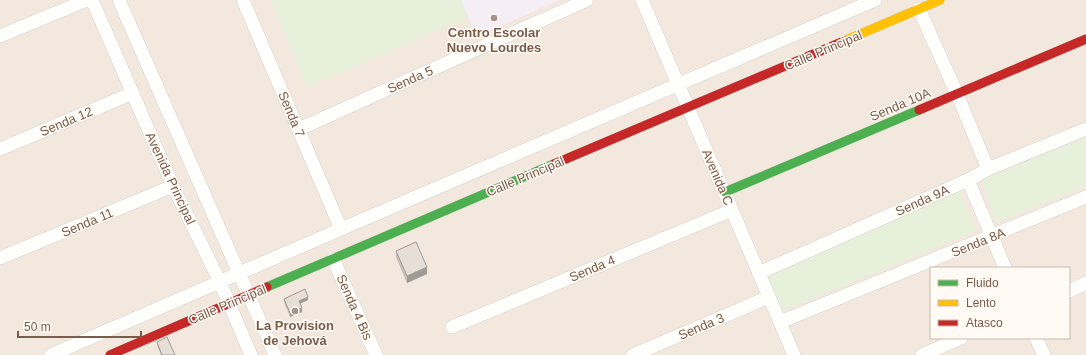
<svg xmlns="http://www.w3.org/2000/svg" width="1086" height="355" viewBox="0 0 1086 355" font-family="Helvetica,sans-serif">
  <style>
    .residential { fill: #f2e8de; fill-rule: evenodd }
    .education { fill: #f6eef6 }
    .green { fill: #e7f0db }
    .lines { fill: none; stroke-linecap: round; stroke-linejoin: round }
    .street-casing { stroke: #d7d1cb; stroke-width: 14 }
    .fast-casing { stroke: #d9d2cb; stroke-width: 10 }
    .slow-casing { stroke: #d9d2cb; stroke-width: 10 }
    .jam-casing { stroke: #d9d2cb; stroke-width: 10 }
    .street { stroke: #fefefd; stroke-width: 13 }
    .fast { stroke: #4caf50; stroke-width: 9 }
    .slow { stroke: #ffc107; stroke-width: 9 }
    .jam { stroke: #c62828; stroke-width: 9 }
    .wall { fill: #c6bfb9 }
    .shaded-wall { fill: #a19b96 }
    .building { fill: #e6ded7; stroke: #a19b96 }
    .poi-dot { fill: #a69286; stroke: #fffaf3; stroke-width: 1.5 }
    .labels { text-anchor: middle; stroke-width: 3; stroke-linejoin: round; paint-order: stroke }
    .poi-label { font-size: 13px; font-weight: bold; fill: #7a5c4d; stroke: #fffaf3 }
    .street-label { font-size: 13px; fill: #7a5c4d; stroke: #fffaf3 }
  </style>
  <rect width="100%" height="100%" fill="#f9f5f0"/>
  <path class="residential" d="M 0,0 L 1086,0 L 1086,355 L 0,355 ZM 931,268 L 1069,268 L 1069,338 L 931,338 Z"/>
  <path class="education" d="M 461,0 L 559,0 L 477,37 Z"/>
  <path class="green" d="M 271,0 L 461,0 L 468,17 L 307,87 Z
    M 1086,138 L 1086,186 L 996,222 L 981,180 Z
    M 959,190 L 975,231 L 779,312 L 761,281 Z"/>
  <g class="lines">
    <g class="street-casing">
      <path id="street" d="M 92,0 L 173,186 L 220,282 L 251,355
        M 119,0 L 275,355
        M 243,0 L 341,229
        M 642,0 L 794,355
        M 919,9 L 957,94 L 988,169
        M 0,36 L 87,0
        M 299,129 L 587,0
        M 0,149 L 133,93
        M 968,180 L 1005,268
        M 0,258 L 173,186
        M 333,259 L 376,355
        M 759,273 L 968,180 L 988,169 L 1086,129
        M 1069,291 L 1086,283
        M 780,322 L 1086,197
        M 452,327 L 732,210
        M 1036,338 L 1044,355
        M 51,355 L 341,229 L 875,0
        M 633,355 L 769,297
        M 922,355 L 961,338"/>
    </g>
    <g class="fast-casing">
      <path id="fast" d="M 725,192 L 919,110
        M 267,287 L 554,164"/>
    </g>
    <g class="slow-casing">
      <path id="slow" d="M 844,41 L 940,0"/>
    </g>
    <g class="jam-casing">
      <path id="jam" d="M 919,110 L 1086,39
        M 554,164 L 844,41
        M 110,355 L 267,287"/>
    </g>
    <use href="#street" class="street"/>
    <use href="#fast" class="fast"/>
    <use href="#slow" class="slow"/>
    <use href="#jam" class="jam"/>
  </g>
  <path class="wall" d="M 396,251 L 427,274 L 407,283 L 396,257 Z
    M 284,299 L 308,300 L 300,304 L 302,312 L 290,317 L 284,302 Z
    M 157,342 L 175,355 L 161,355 L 157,345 Z"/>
  <path class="shaded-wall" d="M 427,267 L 427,274 L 407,283 L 407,276 Z
    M 308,297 L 308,300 L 299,304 L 299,301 Z
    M 302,308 L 302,312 L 290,317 L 290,313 Z"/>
  <path class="building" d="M 416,242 L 427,267 L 407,276 L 396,251 Z
    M 305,289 L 308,297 L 299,301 L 302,308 L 290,313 L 284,299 Z
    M 167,337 L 175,355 L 162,355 L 157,342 Z"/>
  <g class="poi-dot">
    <circle cx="494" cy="18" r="4"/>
    <circle cx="295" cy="311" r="4"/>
  </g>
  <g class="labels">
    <g class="poi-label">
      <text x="494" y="37">Centro Escolar<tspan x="494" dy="15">Nuevo Lourdes</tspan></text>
      <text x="295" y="330">La Provision<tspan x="295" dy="15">de Jehová</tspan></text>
    </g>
    <g class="street-label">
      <text transform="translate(823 50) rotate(-23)" y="5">Calle Principal</text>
      <text transform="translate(410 79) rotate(-24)" y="5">Senda 5</text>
      <text transform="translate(900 104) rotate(-23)" y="5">Senda 10A</text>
      <text transform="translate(292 114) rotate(67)" y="5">Senda 7</text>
      <text transform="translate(66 121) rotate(-23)" y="5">Senda 12</text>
      <text transform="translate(525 176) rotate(-23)" y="5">Calle Principal</text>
      <text transform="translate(718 177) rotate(67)" y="5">Avenida C</text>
      <text transform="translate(171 178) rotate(65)" y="5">Avenida Principal</text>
      <text transform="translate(922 200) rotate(-24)" y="5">Senda 9A</text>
      <text transform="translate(87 222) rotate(-23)" y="5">Senda 11</text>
      <text transform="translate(978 242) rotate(-22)" y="5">Senda 8A</text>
      <text transform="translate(592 268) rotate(-23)" y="5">Senda 4</text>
      <text transform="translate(227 304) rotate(-23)" y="5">Calle Principal</text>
      <text transform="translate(355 307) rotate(66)" y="5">Senda 4 Bis</text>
      <text transform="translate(701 326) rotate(-23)" y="5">Senda 3</text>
    </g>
  </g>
  <rect x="930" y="267" width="140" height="72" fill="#fffaf3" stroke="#cabbb1"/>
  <rect x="938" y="280" width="20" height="6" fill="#4caf50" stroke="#cabbb1"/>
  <text x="966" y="287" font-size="12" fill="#7a5c4d">Fluido</text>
  <rect x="938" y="300" width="20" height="6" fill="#ffc107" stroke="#cabbb1"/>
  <text x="966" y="307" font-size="12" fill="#7a5c4d">Lento</text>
  <rect x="938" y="320" width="20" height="6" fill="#c62828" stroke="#cabbb1"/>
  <text x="966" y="327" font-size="12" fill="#7a5c4d">Atasco</text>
  <path d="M18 331v6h123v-6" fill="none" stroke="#7a5c4d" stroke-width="2"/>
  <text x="24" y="331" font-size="12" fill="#7a5c4d" stroke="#fffaf3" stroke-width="3" paint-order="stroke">50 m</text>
</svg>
